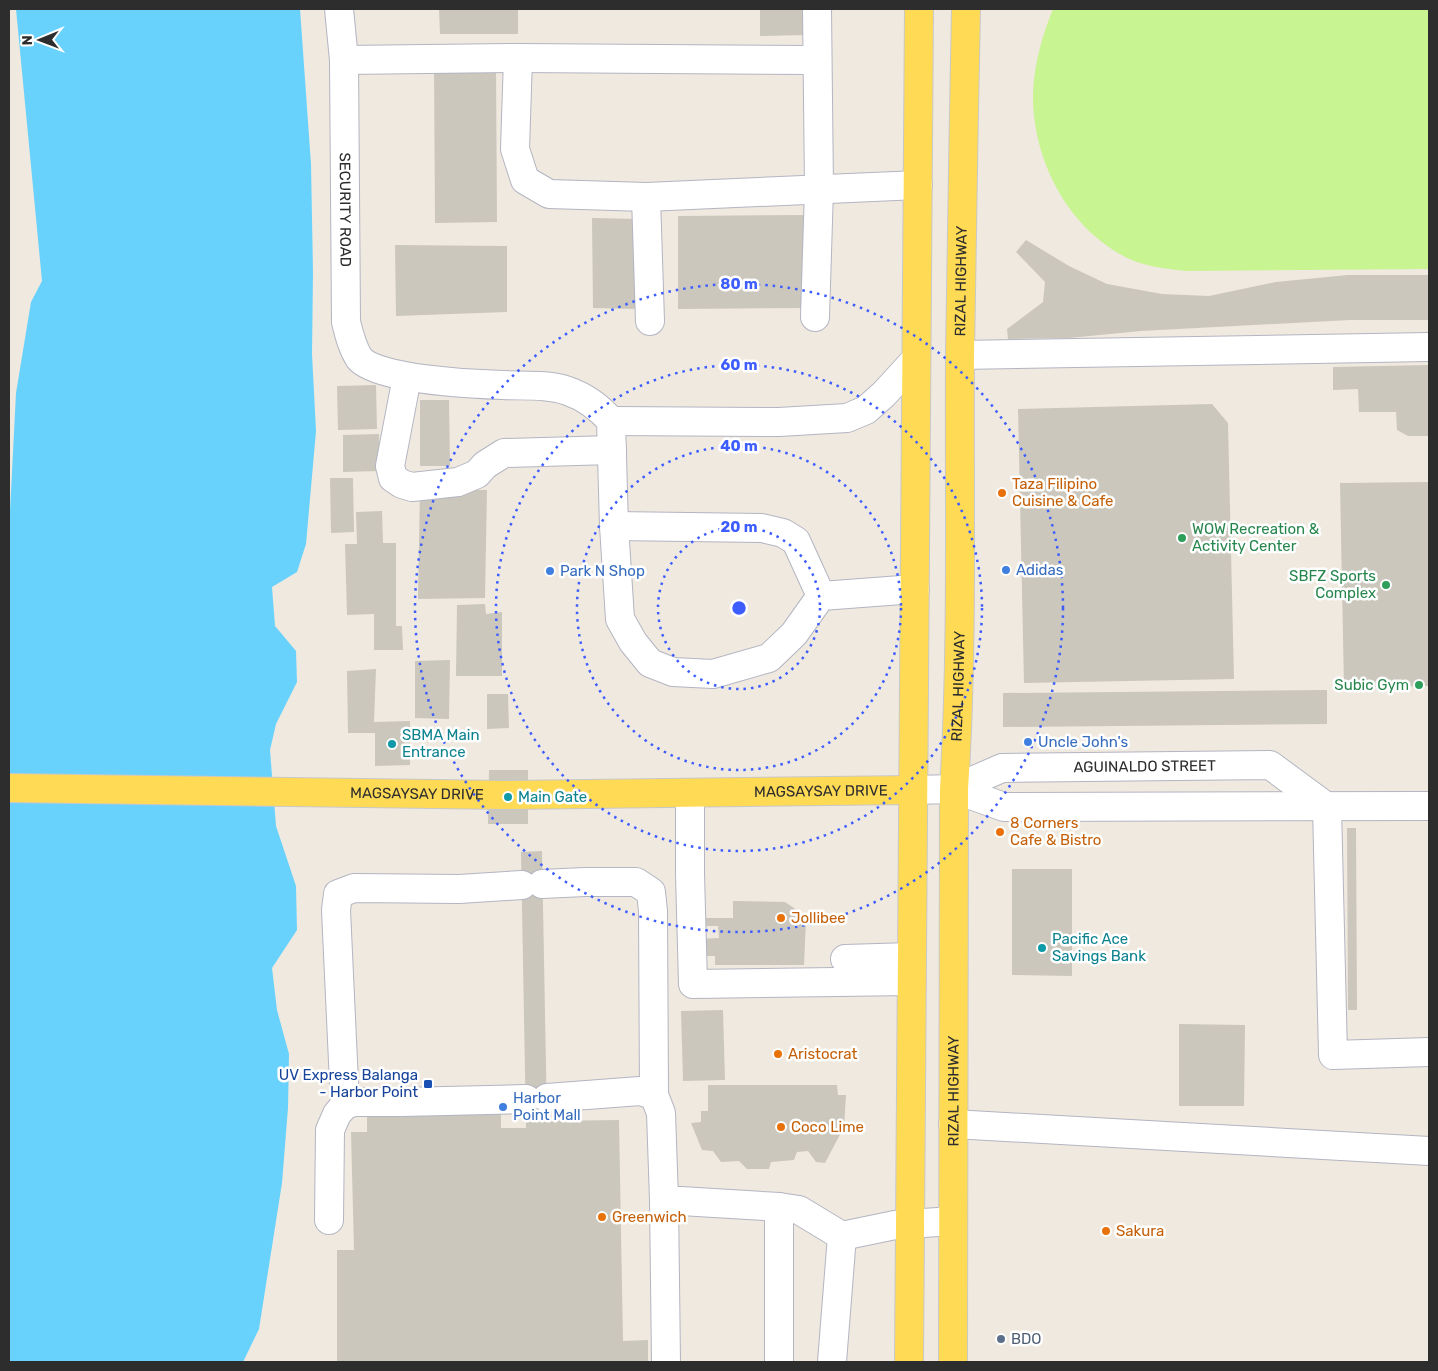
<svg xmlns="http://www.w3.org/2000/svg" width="1438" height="1371" viewBox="0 0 1438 1371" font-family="Rubik,sans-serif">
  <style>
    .pitch { fill: #c8f491 }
    .water { fill: #68d2fc }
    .building { fill: #cbc7bd }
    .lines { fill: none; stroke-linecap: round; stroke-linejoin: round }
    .minor-casing { stroke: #b3b5c2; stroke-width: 30 }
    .major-casing { stroke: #c8c8c8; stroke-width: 30 }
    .minor { stroke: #fff; stroke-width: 28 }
    .major { stroke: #ffda55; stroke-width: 28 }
    .ring { fill: none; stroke: #3d5dff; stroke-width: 2.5; stroke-dasharray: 2.5 5 }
    .food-dot { fill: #e8710a; stroke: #fff; stroke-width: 2 }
    .leisure-dot { fill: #2e9e5b; stroke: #fff; stroke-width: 2 }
    .shop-dot { fill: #3f7fe0; stroke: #fff; stroke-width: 2 }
    .culture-dot { fill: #0f9aa8; stroke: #fff; stroke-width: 2 }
    .transit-dot { fill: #1a4fb4; stroke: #fff; stroke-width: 2 }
    .service-dot { fill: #5c6f8a; stroke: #fff; stroke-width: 2 }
    .labels { text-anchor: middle; stroke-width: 5; stroke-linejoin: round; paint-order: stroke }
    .street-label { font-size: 15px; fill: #2d2d2d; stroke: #fff }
    .food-label { font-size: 15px; fill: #c56008; stroke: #fff; text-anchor: start }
    .leisure-label { font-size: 15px; fill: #27864d; stroke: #fff; text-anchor: end }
    .shop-label { font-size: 15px; fill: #366cbe; stroke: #fff; text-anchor: start }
    .culture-label { font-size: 15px; fill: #0d838f; stroke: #fff; text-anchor: start }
    .transit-label { font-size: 15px; fill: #164399; stroke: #fff; text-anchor: end }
    .service-label { font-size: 15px; fill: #4e5e75; stroke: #fff; text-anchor: start }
    .centre { fill: #3d5dff; stroke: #fff; stroke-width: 2.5 }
    .ring-label { font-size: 15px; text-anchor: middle; font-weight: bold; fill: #3d5dff; stroke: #fff; stroke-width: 5; stroke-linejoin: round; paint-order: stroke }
  </style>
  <rect width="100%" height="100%" fill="#f0e9df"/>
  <path class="pitch" d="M 1053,9 L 1429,9 L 1429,269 L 1186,271 C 1168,269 1150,267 1134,261 C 1070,234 1032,161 1033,94 C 1034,64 1042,36 1053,9 Z"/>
  <path class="water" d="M 16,9 L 300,9 L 311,164 L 313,272 L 312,354 L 316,431 L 306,544 L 297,572 L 272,587 L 275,626 L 296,651 L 297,682 L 276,724 L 270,750 L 276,826 L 296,886 L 297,930 L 272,968 L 277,1010 L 289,1054 L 288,1108 L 282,1183 L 259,1329 L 243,1362 L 9,1362 L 9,531 L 16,393 L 31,302 L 42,281 Z"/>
  <path class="building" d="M 439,9 L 518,9 L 518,34 L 440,34 Z
    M 760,9 L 804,9 L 805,35 L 760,36 Z
    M 496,66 L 497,222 L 435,223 L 434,67 Z
    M 808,215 L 809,308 L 678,309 L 678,216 Z
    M 592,218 L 638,219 L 639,309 L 593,308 Z
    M 1026,240 L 1069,266 L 1107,284 L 1162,294 L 1209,296 L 1276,282 L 1348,275 L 1429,275 L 1429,320 L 1350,320 L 1141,331 L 1069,338 L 1008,339 L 1007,329 L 1043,302 L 1045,282 L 1016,252 Z
    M 395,245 L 507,246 L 507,312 L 396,316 Z
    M 1429,365 L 1429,436 L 1408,436 L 1397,430 L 1396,412 L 1359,412 L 1358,389 L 1333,390 L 1333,367 Z
    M 376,385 L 377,429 L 338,430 L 337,386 Z
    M 420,400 L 449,400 L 450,466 L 420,466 Z
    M 1212,404 L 1228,423 L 1234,679 L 1024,683 L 1018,409 Z
    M 379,434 L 380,471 L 343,472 L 343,435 Z
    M 330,478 L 353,478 L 354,532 L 331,533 Z
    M 1429,482 L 1429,686 L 1344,688 L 1340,483 Z
    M 420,489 L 487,490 L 485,598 L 418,599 Z
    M 382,511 L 383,543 L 396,543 L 396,626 L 402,626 L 403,650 L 374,650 L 374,614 L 347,615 L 345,544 L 357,544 L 356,512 Z
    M 485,604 L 486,614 L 502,612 L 502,676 L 456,676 L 457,605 Z
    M 450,660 L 449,719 L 415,718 L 415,661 Z
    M 376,669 L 374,722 L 410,721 L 410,765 L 375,766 L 375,733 L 348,733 L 347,671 Z
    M 1327,690 L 1327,724 L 1003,727 L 1003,693 Z
    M 487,694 L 508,694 L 509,728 L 487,729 Z
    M 489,770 L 528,770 L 528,824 L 488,824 Z
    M 1347,828 L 1356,828 L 1357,1010 L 1348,1010 Z
    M 542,851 L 547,1121 L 619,1120 L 623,1341 L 648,1340 L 648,1362 L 337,1362 L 337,1250 L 354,1250 L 351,1132 L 367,1132 L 367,1115 L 501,1112 L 501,1128 L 526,1128 L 521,852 Z
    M 1012,869 L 1072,869 L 1072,976 L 1012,975 Z
    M 733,901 L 785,902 L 794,908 L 806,920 L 804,965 L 715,965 L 715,956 L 698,956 L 697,939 L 719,938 L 718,926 L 696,926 L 697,918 L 733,918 Z
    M 723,1010 L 725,1080 L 683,1081 L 681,1011 Z
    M 1179,1024 L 1245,1025 L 1244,1106 L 1179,1106 Z
    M 708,1085 L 837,1085 L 838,1095 L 846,1095 L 844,1127 L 825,1163 L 816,1162 L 808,1151 L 797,1152 L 794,1160 L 771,1162 L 769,1169 L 747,1169 L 739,1161 L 721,1162 L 713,1151 L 702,1150 L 691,1123 L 701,1122 L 701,1111 L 708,1111 Z"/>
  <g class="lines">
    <g class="minor-casing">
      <g id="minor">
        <path id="s1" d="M 339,9 L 344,60 L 346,322 C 349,334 352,347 359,358 C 376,380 474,384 503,385 C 524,386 548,384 568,391 C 585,397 599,407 611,421 L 614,526 L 620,619 L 633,642 L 650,663 L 673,672 L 713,674 L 769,658 L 794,634 L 821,596 L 915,589"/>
        <path d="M 518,58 L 515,149 L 525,180 L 549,194 L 646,197 L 918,185"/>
        <path d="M 344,60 L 518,58 L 817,60"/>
        <path d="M 646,197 L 650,321"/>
        <path d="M 815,317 L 819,189 L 817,9"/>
        <path d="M 960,355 L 1429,347"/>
        <path d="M 407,377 L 390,466 L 393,478 L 402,484 L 412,487 L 458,482 L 477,474 L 485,465 L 504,453 L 612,450"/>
        <path d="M 611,421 L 779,422 L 847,418 L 866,410 L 884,394 L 916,359"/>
        <path d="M 614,526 L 762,528 L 783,533 L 796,541 L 821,596"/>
        <path id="s2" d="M 954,789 L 1002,768 L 1270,765 L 1327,807"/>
        <path d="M 913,790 L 954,789 L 1004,807 L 1429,806"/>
        <path d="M 690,793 L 690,874 L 693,984 L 911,981"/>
        <path d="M 1327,807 L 1333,1055 L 1429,1052"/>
        <path d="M 542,884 L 585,882 L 636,882 L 651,892 L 653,911 L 654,1095"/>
        <path d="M 845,959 L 911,957"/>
        <path d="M 547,1098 L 640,1091 L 654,1095 L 661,1113 L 664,1200 L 779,1207 L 799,1210 L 842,1236 L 895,1225 L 952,1221"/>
        <path d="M 345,1105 L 336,910 L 338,894 L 354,888 L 459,889 L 522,885"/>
        <path d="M 953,1124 L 1429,1151"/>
        <path d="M 664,1200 L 666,1362"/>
        <path d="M 329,1220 L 330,1130 L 337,1114 L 345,1105 L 354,1102 L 402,1102 L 526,1099"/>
        <path d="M 779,1362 L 779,1207"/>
        <path d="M 832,1362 L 842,1236"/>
      </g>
    </g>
    <g class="major-casing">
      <g id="major">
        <path id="s3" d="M 9,788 L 506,795 L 913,790"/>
        <path d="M 909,1362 L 919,9"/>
        <path id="s4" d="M 953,1362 L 954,789 C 963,645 959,499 960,354 C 961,239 964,124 966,9"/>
      </g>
    </g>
    <use href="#minor" class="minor"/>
    <use href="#major" class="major"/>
  </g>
  <g class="ring">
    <circle cx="739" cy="608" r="81"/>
    <circle cx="739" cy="608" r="162"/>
    <circle cx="739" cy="608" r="243"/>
    <circle cx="739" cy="608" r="324"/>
  </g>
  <g class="food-dot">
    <circle cx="1002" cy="493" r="5"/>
    <circle cx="1000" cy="832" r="5"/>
    <circle cx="781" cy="918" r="5"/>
    <circle cx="778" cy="1054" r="5"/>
    <circle cx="781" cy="1127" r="5"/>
    <circle cx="602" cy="1217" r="5"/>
    <circle cx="1106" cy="1231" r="5"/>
  </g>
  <g class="leisure-dot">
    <circle cx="1182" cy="538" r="5"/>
    <circle cx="1386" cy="585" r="5"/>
    <circle cx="1419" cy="685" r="5"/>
  </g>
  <g class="shop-dot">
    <circle cx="1006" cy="570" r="5"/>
    <circle cx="550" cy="571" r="5"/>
    <circle cx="1028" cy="742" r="5"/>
    <circle cx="503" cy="1107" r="5"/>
  </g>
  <g class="culture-dot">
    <circle cx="392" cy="744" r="5"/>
    <circle cx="508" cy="797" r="5"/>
    <circle cx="1042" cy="948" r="5"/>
  </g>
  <rect class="transit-dot" x="423" y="1079" width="10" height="10" rx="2.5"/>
  <circle class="service-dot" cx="1001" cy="1339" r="5"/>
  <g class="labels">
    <g class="street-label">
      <text dy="5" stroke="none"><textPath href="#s1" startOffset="201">SECURITY ROAD</textPath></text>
      <text dy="5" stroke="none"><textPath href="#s4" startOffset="1081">RIZAL HIGHWAY</textPath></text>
      <text dy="5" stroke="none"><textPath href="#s4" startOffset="676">RIZAL HIGHWAY</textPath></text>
      <text dy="5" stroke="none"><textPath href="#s2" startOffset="195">AGUINALDO STREET</textPath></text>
      <text dy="5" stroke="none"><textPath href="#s3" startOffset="812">MAGSAYSAY DRIVE</textPath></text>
      <text dy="5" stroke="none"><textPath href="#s3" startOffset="408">MAGSAYSAY DRIVE</textPath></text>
      <text dy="5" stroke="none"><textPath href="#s4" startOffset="271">RIZAL HIGHWAY</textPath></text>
    </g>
    <g class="food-label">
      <text x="1012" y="489">Taza Filipino<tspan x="1012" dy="17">Cuisine &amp; Cafe</tspan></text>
      <text x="1010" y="828">8 Corners<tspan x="1010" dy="17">Cafe &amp; Bistro</tspan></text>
      <text x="791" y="923">Jollibee</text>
      <text x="788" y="1059">Aristocrat</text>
      <text x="791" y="1132">Coco Lime</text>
      <text x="612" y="1222">Greenwich</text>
      <text x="1116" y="1236">Sakura</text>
    </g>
    <g class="leisure-label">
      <text x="1192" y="534" text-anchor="start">WOW Recreation &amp;<tspan x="1192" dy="17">Activity Center</tspan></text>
      <text x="1376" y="581">SBFZ Sports<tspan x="1376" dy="17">Complex</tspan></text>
      <text x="1409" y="690">Subic Gym</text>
    </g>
    <g class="shop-label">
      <text x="1016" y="575">Adidas</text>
      <text x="560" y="576">Park N Shop</text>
      <text x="1038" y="747">Uncle John's</text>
      <text x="513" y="1103">Harbor<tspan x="513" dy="17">Point Mall</tspan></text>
    </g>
    <g class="culture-label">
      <text x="402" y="740">SBMA Main<tspan x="402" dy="17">Entrance</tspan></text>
      <text x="518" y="802">Main Gate</text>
      <text x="1052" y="944">Pacific Ace<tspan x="1052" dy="17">Savings Bank</tspan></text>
    </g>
    <g class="transit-label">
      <text x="418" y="1080">UV Express Balanga<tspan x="418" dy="17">- Harbor Point</tspan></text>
    </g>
    <g class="service-label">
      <text x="1011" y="1344">BDO</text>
    </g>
  </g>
  <circle cx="739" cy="608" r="8" class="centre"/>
  <g class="ring-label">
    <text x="739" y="289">80 m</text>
    <text x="739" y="370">60 m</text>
    <text x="739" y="451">40 m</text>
    <text x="739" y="532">20 m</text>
  </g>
  <rect width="1438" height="1371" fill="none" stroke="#2d2d2d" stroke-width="20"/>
  <g transform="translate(40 40) rotate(269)" stroke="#ffffff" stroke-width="4" paint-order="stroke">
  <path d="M0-4L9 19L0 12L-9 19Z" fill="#2d2d2d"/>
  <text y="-8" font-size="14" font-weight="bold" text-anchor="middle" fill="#2d2d2d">N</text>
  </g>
</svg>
